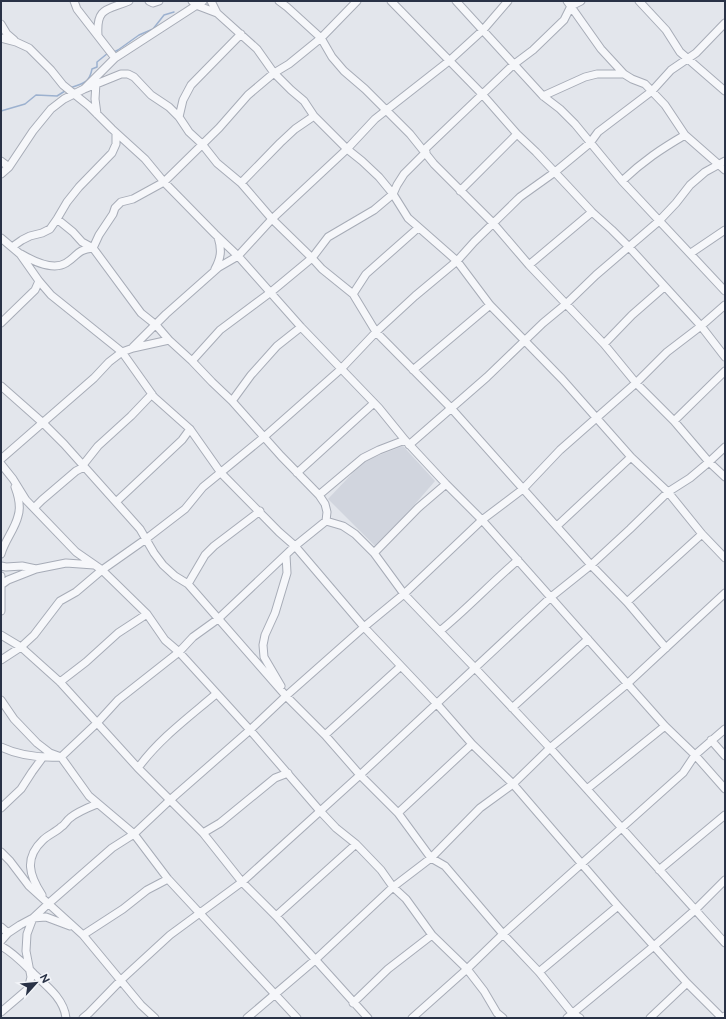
<svg xmlns="http://www.w3.org/2000/svg" width="726" height="1019" viewBox="0 0 726 1019" font-family="Raleway,sans-serif">
  <style>
    .built { fill: #d1d5de }
    .lines { fill: none; stroke-linecap: round; stroke-linejoin: round }
    .stream { stroke: #9cb1cf; stroke-width: 1.5 }
    .minor-casing { stroke: #a7acb7; stroke-width: 9 }
    .minor { stroke: #f6f7fa; stroke-width: 7 }
  </style>
  <rect width="100%" height="100%" fill="#e3e6ec"/>
  <path class="built" d="M 403,446 L 435,481 L 377,548 L 328,499 L 364,461 Z"/>
  <g class="lines">
    <path class="stream" d="M 114,52 L 118,50 L 139,35 L 153,29 L 164,15 L 174,12
      M 70,88 C 83,83 89,84 92,69 L 97,67 L 97,62 L 108,53
      M 1,111 L 25,104 L 36,95 L 57,96 L 65,91"/>
    <g class="minor-casing">
      <path id="minor" d="M 74,1 L 77,9 L 115,58
        M 149,1 L 153,3 L 159,1
        M 192,1 L 196,5 L 217,13 L 257,49 L 274,73 L 291,90 L 304,101 L 314,116 L 347,149 L 362,161 L 379,177 L 393,194 L 408,218 L 457,261 L 490,305 L 562,379 L 631,457 L 668,492 L 702,534 L 725,558
        M 211,1 L 217,13
        M 279,1 L 287,7 L 321,38 L 332,57 L 344,71 L 365,89 L 410,134 L 434,164 L 493,223 L 529,265 L 604,344 L 636,383 L 674,421 L 709,462 L 725,477
        M 391,1 L 482,94 L 517,134 L 536,152 L 592,212 L 612,230 L 629,247 L 701,326 L 725,357
        M 456,1 L 543,96 L 560,109 L 575,124 L 622,181 L 725,291
        M 567,1 L 601,49 L 624,74 L 632,79 L 645,84 L 665,105 L 685,135 L 725,170
        M 639,1 L 666,30 L 680,52 L 725,91
        M 1,24 L 7,34 L 14,40
        M 98,35 C 96,6 109,10 129,1
        M 1,38 L 16,42 L 29,48 L 51,70 L 63,85 L 89,106 L 112,129 L 145,159 L 164,182 L 215,234 L 238,256 L 301,327 L 379,408 L 405,440 L 446,484 L 482,520 L 665,726 L 695,755 L 725,729
        M 96,83 L 95,99 L 97,114
        M 84,89 L 121,74 L 128,74 L 134,77 L 151,95 L 169,107 L 179,117 L 189,132 L 202,144 L 217,163 L 241,183 L 272,219 L 312,258 L 322,269 L 353,294 L 376,332 L 451,408 L 591,565 L 627,602 L 666,648
        M 543,96 L 585,77 L 597,74 L 624,74
        M 179,117 L 183,100 L 191,85 L 241,34
        M 424,150 L 513,65 L 533,50 L 564,20 L 571,6 L 581,1
        M 1,161 L 9,167
        M 1,174 L 9,167 L 33,131 L 51,109 L 64,99 L 84,89 L 115,58 L 203,1
        M 622,181 C 643,161 661,149 685,135
        M 241,183 L 280,143 L 295,129 L 314,116
        M 460,191 L 517,134
        M 57,219 L 73,232 L 82,242 L 93,248 L 141,313 L 156,325 L 169,340
        M 1,238 L 20,254 L 39,281 L 51,295 L 122,352 L 154,397 L 190,429 L 221,473 L 279,532 L 295,546 L 364,627 L 437,704 L 472,744 L 513,784 L 618,906 L 687,983 L 722,1018 L 725,1016
        M 12,247 L 22,240 L 30,236 L 42,233 L 50,229 L 57,219 L 67,202 L 79,187 L 112,153 L 116,144 L 116,133
        M 691,253 L 725,230
        M 21,254 C 33,261 53,271 66,263 C 79,255 76,250 93,248 L 99,235 L 113,214 L 115,208 L 121,202 L 133,199 L 164,182 L 219,128 L 248,95 L 274,73 L 289,64 L 321,38 L 357,1
        M 529,265 L 592,212
        M 215,269 C 221,258 222,250 218,237
        M 353,294 L 366,274 L 418,228
        M 1,323 L 35,290 L 39,281
        M 604,344 L 632,315 L 664,287
        M 133,347 L 166,314 L 201,283 L 219,267 L 238,256 L 272,219 L 347,149 L 375,119 L 449,61 L 483,30 L 508,1
        M 192,361 L 220,330 L 271,292 L 312,258 L 328,237 L 374,210 L 393,194 L 397,185 L 404,174 L 426,152
        M 413,370 L 490,305
        M 1,386 L 43,423 L 64,444 L 140,529 L 154,553 L 163,565 L 175,576 L 188,584 L 286,696 L 325,735 L 360,775 L 398,813 L 431,858 L 445,866 L 503,934 L 539,972 L 572,1013 L 580,1018
        M 232,401 L 251,375 L 277,346 L 301,327
        M 674,421 L 725,371
        M 409,445 L 487,377 L 543,323 L 566,304 L 596,275 L 659,221 L 676,203 L 690,185 L 705,172 L 725,161
        M 1,459 L 94,378 L 109,362 L 122,352 L 133,348 L 169,340 L 192,361 L 212,382 L 232,401 L 281,456 L 319,495 L 325,504 L 327,512 L 326,521 L 343,526 L 355,534 L 374,553 L 404,594 L 474,667 L 550,748 L 725,943
        M 1,464 L 13,479 L 26,500 L 76,552 L 102,570 L 147,614 L 165,640 L 179,652 L 250,730 L 320,811 L 336,828 L 356,844 L 381,870 L 393,887 L 406,899 L 432,935 L 467,969 L 484,991 L 497,1013 L 503,1018
        M 83,465 L 98,446 L 131,416 L 152,394
        M 297,473 L 374,403
        M 319,495 L 363,458 L 379,450 L 405,440
        M 116,502 L 182,440 L 190,429
        M 34,508 L 42,500 L 76,471 L 84,467
        M 557,526 L 631,457
        M 374,553 L 418,508 L 446,484
        M 1,554 C 5,540 15,529 18,516 C 21,507 18,495 15,487
        M 1,566 L 6,567 L 22,566 L 36,569 L 66,563 L 94,565
        M 1,576 L 1,611
        M 188,584 L 205,555 L 214,546 L 260,511
        M 1,585 L 8,580 L 36,569
        M 627,602 L 702,534
        M 440,631 C 467,609 491,583 518,560
        M 1,635 L 21,647 L 60,682 L 138,768 L 203,833 L 242,882 L 276,916 L 368,1018
        M 1,660 L 21,647 L 34,635 L 60,601 L 76,592 L 102,570 L 146,539 L 185,509 L 203,487 L 264,437 L 341,369 L 376,332 L 415,296 L 457,261 L 474,242 L 520,197 L 555,172 L 590,143 L 598,132 L 652,91 L 671,70 L 696,53 L 725,23
        M 60,682 L 86,662 L 118,633 L 147,614
        M 281,686 L 264,657 L 263,645 L 265,635 L 275,613 L 287,573 L 286,555
        M 1,700 L 14,719 L 37,743 L 50,753 L 61,757 L 89,796 L 134,834 L 168,879 L 297,1018
        M 512,708 L 588,639
        M 325,735 L 401,666
        M 711,740 L 725,756
        M 1,747 C 20,756 40,758 61,757 L 97,723 L 118,700 L 179,652 L 193,637 L 218,619 L 295,546 L 326,521
        M 138,768 C 159,739 189,717 216,694
        M 587,789 L 665,726
        M 1,808 L 21,789 L 32,772 L 43,757
        M 398,813 L 472,744
        M 203,833 L 220,823 L 275,778 L 288,773
        M 1,852 L 10,861 L 29,886 L 83,935 L 141,1005 L 155,1018
        M 659,870 L 725,815
        M 42,895 C 29,875 24,858 43,840 C 48,835 56,832 61,827 C 65,825 66,821 70,818 C 77,812 87,808 97,804
        M 276,916 L 356,844
        M 1,927 L 8,933
        M 83,935 L 123,909 L 147,890 L 168,879
        M 1,941 L 8,933 L 20,925 L 33,918 L 48,904 L 112,848 L 134,834 L 170,800 L 250,730 L 286,696 L 364,627 L 404,594 L 482,520 L 523,489 L 560,450 L 636,383 L 667,352 L 701,326 L 725,305
        M 1,946 C 14,953 24,964 34,974 C 47,986 64,999 66,1018
        M 539,972 L 618,906
        M 353,1003 L 388,969 L 432,935
        M 1,1012 L 28,989 L 31,977 L 26,951 L 27,934 L 33,918 L 46,917 L 70,926
        M 83,1018 L 89,1013 L 121,980 L 170,935 L 242,882 L 360,775 L 551,597 L 591,565 L 630,529 L 668,492 L 690,478 L 709,462 L 725,447
        M 247,1018 L 315,960 L 393,887 L 431,858 L 480,808 L 513,784 L 550,748 L 627,684 L 725,593
        M 412,1018 L 467,969 L 503,934 L 683,773 L 695,755 L 725,789
        M 567,1018 L 654,946 L 695,910 L 725,880
        M 650,1018 L 687,983"/>
    </g>
    <use href="#minor" class="minor"/>
  </g>
  <rect width="726" height="1019" fill="none" stroke="#293246" stroke-width="4"/>
  <g transform="translate(36 983) rotate(63)" stroke="#f3f5f9" stroke-width="3" paint-order="stroke">
  <path d="M0-3L7 15L0 10L-7 15Z" fill="#293246"/>
  <text y="-6" font-size="11" font-weight="bold" text-anchor="middle" fill="#293246">N</text>
  </g>
</svg>
